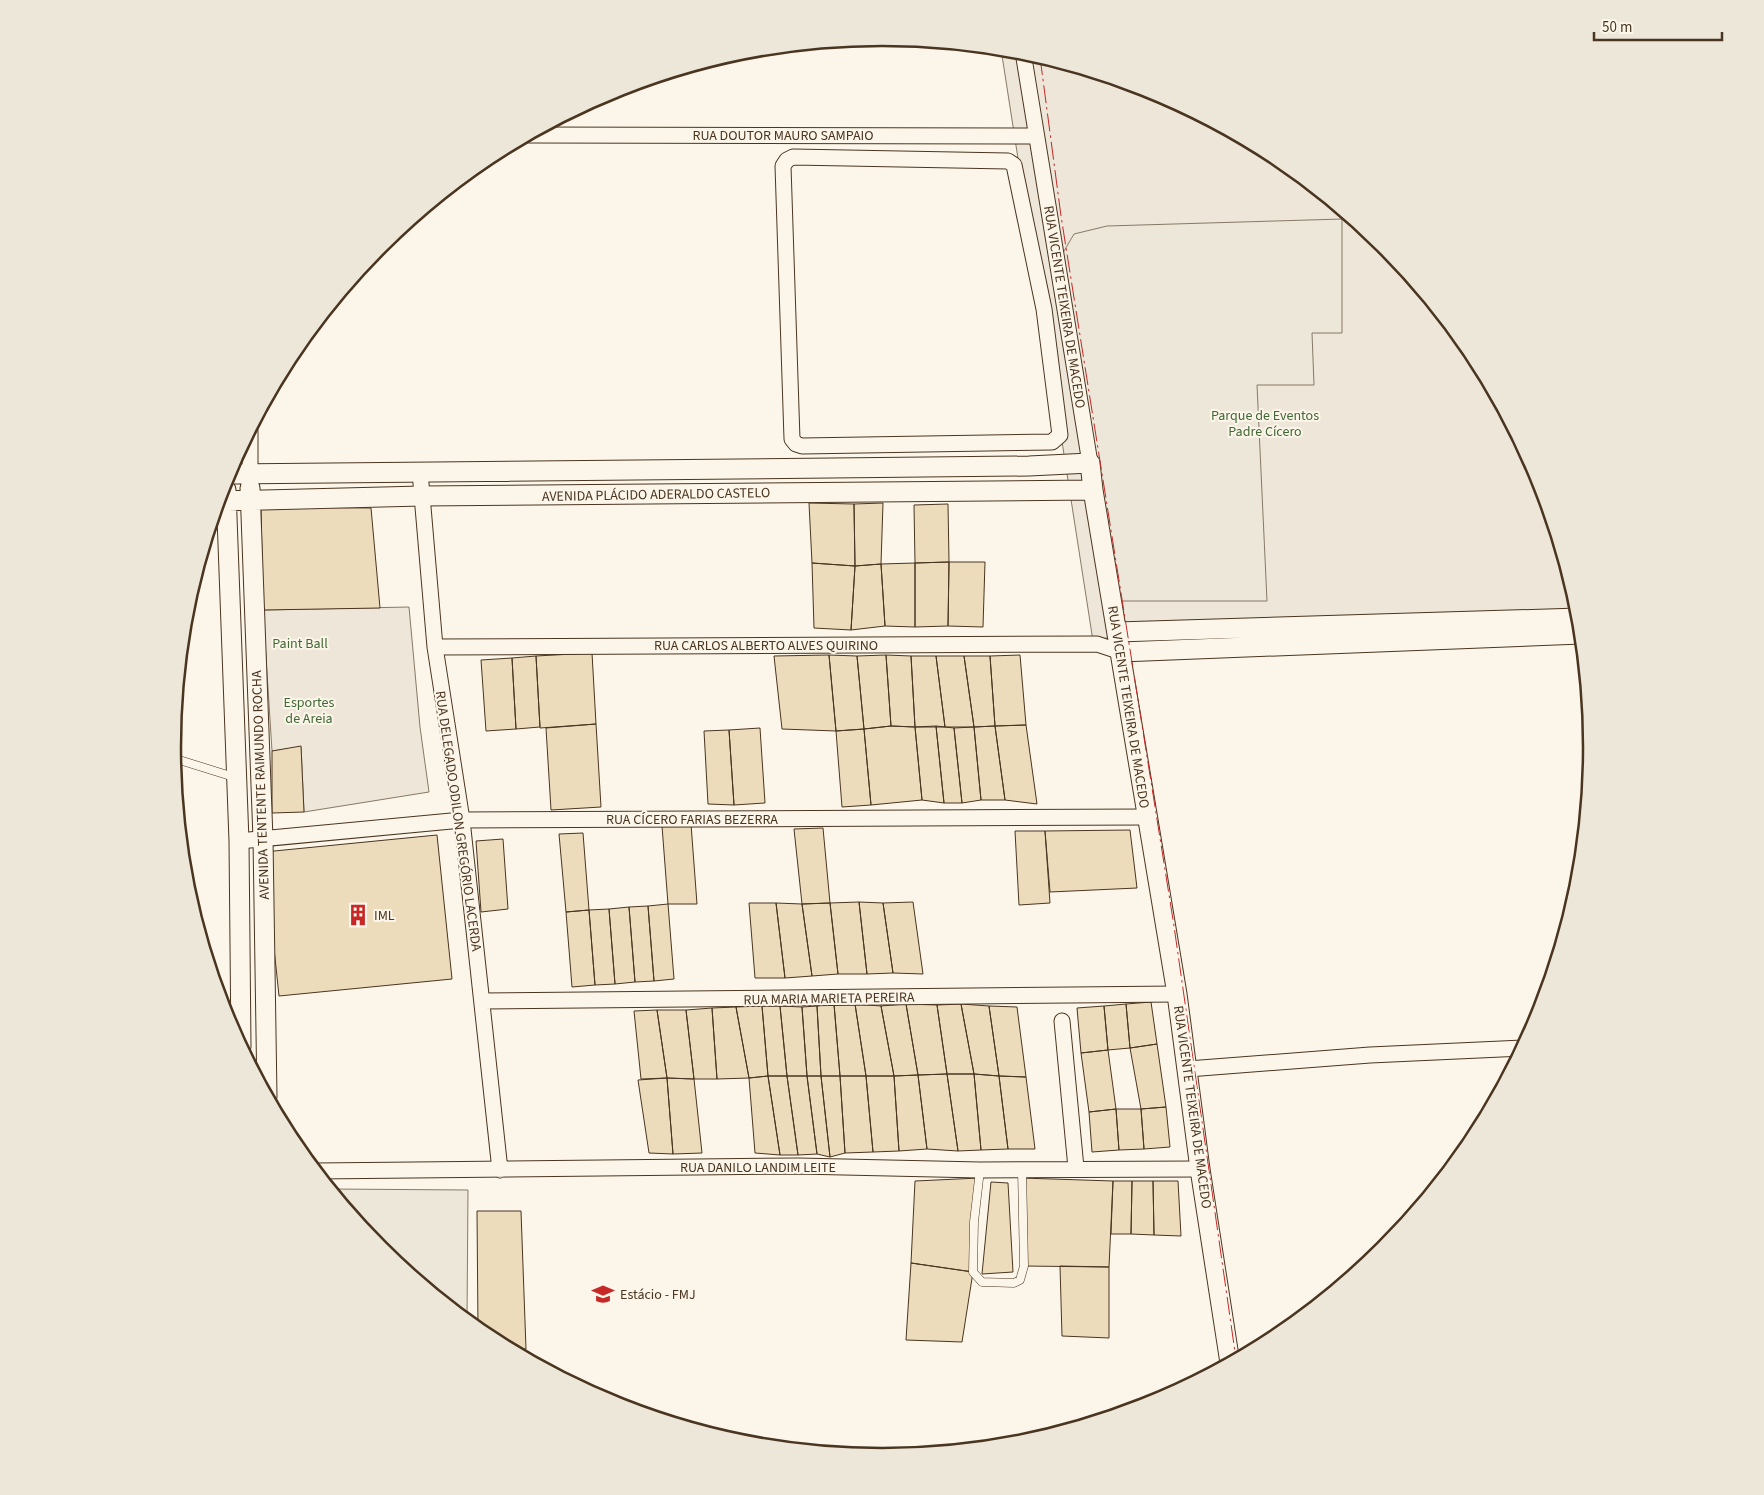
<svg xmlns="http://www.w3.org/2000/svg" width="1764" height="1495" viewBox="0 0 1764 1495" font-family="'Source Sans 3',sans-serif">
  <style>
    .green { fill: #ede6d9; stroke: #887966 }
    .parking { fill: #ede7d9; stroke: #887966 }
    .building { fill: #ecdcbc; stroke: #4a3520 }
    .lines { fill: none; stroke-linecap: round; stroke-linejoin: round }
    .service-casing { stroke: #4a3520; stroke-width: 9 }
    .minor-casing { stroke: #4a3520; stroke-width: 17 }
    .tertiary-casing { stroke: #4a3520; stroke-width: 21 }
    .service { stroke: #fbf6e9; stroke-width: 8 }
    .minor { stroke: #fbf6e9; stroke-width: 15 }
    .tertiary { stroke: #fbf6e9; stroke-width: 19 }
    .power { stroke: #c62828; stroke-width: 1; stroke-dasharray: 18 4 2.5 4; stroke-linecap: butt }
    .labels { text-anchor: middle; stroke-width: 4; stroke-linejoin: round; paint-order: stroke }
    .street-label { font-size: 14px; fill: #4a3520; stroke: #fbf6e9 }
    .park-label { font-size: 14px; fill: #436837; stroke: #fbf6e9 }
    .poi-label { font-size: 14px; fill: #4a3520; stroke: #fbf6e9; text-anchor: start }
    .rim { fill: none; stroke: #4a3520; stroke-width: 2.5 }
  </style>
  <rect width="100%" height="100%" fill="#fbf6e9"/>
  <path class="green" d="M 1001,49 L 1021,51 L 1154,92 L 1277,157 L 1384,246 L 1472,353 L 1538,476 L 1578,609 L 1137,631 L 1093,641 Z
    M 409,607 L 420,727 L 429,792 L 304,812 L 301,747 L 272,751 L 263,610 Z"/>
  <path class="parking" d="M 1342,219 L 1342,333 L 1312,333 L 1314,385 L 1257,385 L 1267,601 L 1104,601 L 1057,263 L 1074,234 L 1107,226 Z
    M 330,1189 L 468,1190 L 467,1321 L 380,1249 Z"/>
  <path class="building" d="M 809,503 L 854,504 L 855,566 L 812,563 Z
    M 883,503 L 881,564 L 855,566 L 854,504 Z
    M 948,504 L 949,562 L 915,563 L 914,505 Z
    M 261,507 L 371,508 L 380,608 L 263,610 Z
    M 949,562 L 948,626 L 915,627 L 915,563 Z
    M 949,562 L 985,562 L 983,627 L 948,626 Z
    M 812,563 L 855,566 L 851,630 L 814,628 Z
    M 915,563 L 915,627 L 885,626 L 881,564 Z
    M 881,564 L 885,626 L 851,630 L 855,566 Z
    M 592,653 L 596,724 L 540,728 L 536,656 Z
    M 829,655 L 836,731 L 782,729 L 774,656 Z
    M 829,655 L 857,656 L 864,729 L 836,731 Z
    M 886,655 L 891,726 L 864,729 L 857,656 Z
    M 886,655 L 911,656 L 915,727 L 891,726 Z
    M 1020,655 L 1026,725 L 995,726 L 990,656 Z
    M 536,656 L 540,727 L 516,729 L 512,658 Z
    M 911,656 L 936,656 L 945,727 L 915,727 Z
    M 936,656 L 964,656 L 974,727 L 945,727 Z
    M 964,656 L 990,656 L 995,726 L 974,727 Z
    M 512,658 L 516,729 L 486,731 L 481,660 Z
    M 596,724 L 601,807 L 551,810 L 546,728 Z
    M 1026,725 L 1037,804 L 1005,800 L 995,726 Z
    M 891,726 L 915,727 L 922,800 L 871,805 L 864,729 Z
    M 936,726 L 944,803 L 922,800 L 915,727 Z
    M 936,726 L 954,728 L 962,803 L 944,803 Z
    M 995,726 L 1005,800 L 981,800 L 974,727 Z
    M 974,727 L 981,800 L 962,803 L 954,728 Z
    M 760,728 L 765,803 L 734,805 L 729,730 Z
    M 864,729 L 871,805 L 842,807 L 836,731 Z
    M 729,730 L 734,805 L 708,804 L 704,731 Z
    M 301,746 L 304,812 L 272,813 L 272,751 Z
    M 691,824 L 697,904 L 668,904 L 662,826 Z
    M 823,828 L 830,903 L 802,904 L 794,829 Z
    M 1130,830 L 1137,888 L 1050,892 L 1045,831 Z
    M 1015,831 L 1045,831 L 1050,903 L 1019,905 Z
    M 583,833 L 589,910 L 566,912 L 559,834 Z
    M 437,835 L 452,979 L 279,996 L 264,852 Z
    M 503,839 L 508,909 L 481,912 L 476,841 Z
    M 859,902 L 867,974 L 838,974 L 830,903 Z
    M 859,902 L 883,903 L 893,973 L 867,974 Z
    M 913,902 L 923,974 L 893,973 L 883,903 Z
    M 749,903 L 776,903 L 785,978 L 755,978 Z
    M 776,903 L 802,904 L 812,976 L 785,978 Z
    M 830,903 L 838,974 L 812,976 L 802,904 Z
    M 668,904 L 674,979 L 654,981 L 648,906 Z
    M 648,906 L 654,981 L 635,982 L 629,907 Z
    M 629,907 L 635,982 L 615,984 L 609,909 Z
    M 609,909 L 615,984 L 595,985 L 589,910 Z
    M 589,910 L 595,985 L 572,987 L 566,912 Z
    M 1151,1002 L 1157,1044 L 1130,1048 L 1126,1004 Z
    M 834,1004 L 840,1076 L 821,1076 L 817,1006 Z
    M 834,1004 L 855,1004 L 866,1076 L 840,1076 Z
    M 855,1004 L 881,1006 L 894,1076 L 866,1076 Z
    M 906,1004 L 918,1075 L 894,1076 L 881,1006 Z
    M 906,1004 L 937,1005 L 947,1074 L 918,1075 Z
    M 961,1004 L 974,1074 L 947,1074 L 937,1005 Z
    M 961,1004 L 989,1006 L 999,1076 L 974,1074 Z
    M 1126,1004 L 1130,1048 L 1108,1050 L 1104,1006 Z
    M 762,1006 L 768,1076 L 749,1078 L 736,1007 Z
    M 762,1006 L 780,1006 L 787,1076 L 768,1076 Z
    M 780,1006 L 802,1007 L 807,1076 L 787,1076 Z
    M 817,1006 L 821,1076 L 807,1076 L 802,1007 Z
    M 989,1006 L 1017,1007 L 1026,1077 L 999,1076 Z
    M 1104,1006 L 1108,1050 L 1081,1053 L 1077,1008 Z
    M 736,1007 L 749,1078 L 717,1079 L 712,1008 Z
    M 712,1008 L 717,1079 L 694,1079 L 686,1010 Z
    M 657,1010 L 667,1078 L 641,1079 L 634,1011 Z
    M 657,1010 L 686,1010 L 694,1079 L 667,1078 Z
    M 1157,1044 L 1166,1107 L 1141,1109 L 1130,1048 Z
    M 1108,1050 L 1116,1109 L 1089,1112 L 1081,1053 Z
    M 947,1074 L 958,1151 L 927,1149 L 918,1075 Z
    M 947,1074 L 974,1074 L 981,1150 L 958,1151 Z
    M 974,1074 L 999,1076 L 1008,1149 L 981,1150 Z
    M 918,1075 L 927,1149 L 899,1151 L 894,1076 Z
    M 768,1076 L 780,1155 L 755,1153 L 749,1078 Z
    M 768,1076 L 787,1076 L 798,1155 L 780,1155 Z
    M 787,1076 L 807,1076 L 817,1154 L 798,1155 Z
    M 807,1076 L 821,1076 L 830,1157 L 817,1154 Z
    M 821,1076 L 840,1076 L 845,1153 L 830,1157 Z
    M 840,1076 L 866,1076 L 873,1152 L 845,1153 Z
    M 866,1076 L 894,1076 L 899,1151 L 873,1152 Z
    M 999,1076 L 1026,1077 L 1035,1149 L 1008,1149 Z
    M 667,1078 L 673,1154 L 649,1153 L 638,1080 Z
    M 667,1078 L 694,1079 L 702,1153 L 673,1154 Z
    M 1166,1107 L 1170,1147 L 1144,1149 L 1141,1109 Z
    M 1116,1109 L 1119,1150 L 1092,1152 L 1089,1112 Z
    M 1116,1109 L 1141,1109 L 1144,1149 L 1119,1150 Z
    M 979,1178 L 973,1272 L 911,1263 L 915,1181 Z
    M 1021,1178 L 1113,1181 L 1109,1267 L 1024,1266 Z
    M 1113,1181 L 1132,1181 L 1131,1234 L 1111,1234 Z
    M 1132,1181 L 1153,1181 L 1154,1235 L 1131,1234 Z
    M 1153,1181 L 1178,1181 L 1181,1236 L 1154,1235 Z
    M 991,1182 L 1008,1183 L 1013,1272 L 982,1274 Z
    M 477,1211 L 521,1211 L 526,1349 L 508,1349 L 478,1330 Z
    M 911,1263 L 973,1272 L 962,1342 L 906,1340 Z
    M 1060,1266 L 1109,1267 L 1109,1338 L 1062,1336 Z"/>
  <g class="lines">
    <g class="service-casing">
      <path id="service" d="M 174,726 L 176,708
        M 172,746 L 173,753
        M 173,758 L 237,778
        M 980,1170 L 974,1222 L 973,1272 L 982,1282 L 1014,1283 L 1020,1280 L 1024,1266 L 1022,1170"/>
    </g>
    <g class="minor-casing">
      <path id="minor" d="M 1023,52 L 1090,463
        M 529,135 L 1036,136
        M 793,157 L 1008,161 L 1014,165 L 1044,309 L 1060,435 L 1052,442 L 802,446 L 796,444 L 792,439 L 783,166 L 787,160 Z
        M 420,472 L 435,647 L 462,820 L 500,1170
        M 250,474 L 250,431
        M 435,647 L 1097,644 L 1121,652
        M 239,841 L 462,820 L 1147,817
        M 482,1001 L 1177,994
        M 1062,1021 L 1076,1168
        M 1188,1069 L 1370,1055 L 1523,1048
        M 316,1171 L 798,1166 L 980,1170 L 1200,1169"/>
    </g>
    <g class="tertiary-casing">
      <path id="tertiary" d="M 227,474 L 1029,466 L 1090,463 L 1093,490 L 1177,994 L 1200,1169 L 1230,1363
        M 250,488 L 263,839 L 267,1097
        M 226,490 L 239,841 L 241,1047
        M 219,501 L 422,496 L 1093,490
        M 1117,632 L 1579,618
        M 1121,652 L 1581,634"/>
    </g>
    <use href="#service" class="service"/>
    <use href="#minor" class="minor"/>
    <use href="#tertiary" class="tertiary"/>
    <path class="power" d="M 1040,57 L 1061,216 L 1174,926 L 1236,1359"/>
  </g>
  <defs>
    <g id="building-bare" transform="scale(1.725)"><path d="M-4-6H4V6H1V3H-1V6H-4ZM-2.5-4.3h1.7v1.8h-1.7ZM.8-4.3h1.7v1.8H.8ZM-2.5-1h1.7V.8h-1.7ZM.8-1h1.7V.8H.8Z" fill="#c62828" stroke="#fbf6e9" stroke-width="2.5" paint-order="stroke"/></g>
    <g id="university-bare" transform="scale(1.725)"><path d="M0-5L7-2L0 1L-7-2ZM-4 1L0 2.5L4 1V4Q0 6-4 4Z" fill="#c62828" stroke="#fbf6e9" stroke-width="2.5" paint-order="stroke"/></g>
  </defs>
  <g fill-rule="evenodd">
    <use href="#building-bare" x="358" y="915"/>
    <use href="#university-bare" x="603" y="1294"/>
  </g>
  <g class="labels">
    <g class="street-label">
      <text x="783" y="140">RUA DOUTOR MAURO SAMPAIO</text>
      <text transform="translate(1065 307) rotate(81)" y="5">RUA VICENTE TEIXEIRA DE MACEDO</text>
      <text transform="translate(656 494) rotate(-1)" y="5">AVENIDA PLÁCIDO ADERALDO CASTELO</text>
      <text x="766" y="650">RUA CARLOS ALBERTO ALVES QUIRINO</text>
      <text transform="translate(1129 707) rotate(81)" y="5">RUA VICENTE TEIXEIRA DE MACEDO</text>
      <text transform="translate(260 785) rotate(-92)" y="5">AVENIDA TENTENTE RAIMUNDO ROCHA</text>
      <text x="692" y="824">RUA CÍCERO FARIAS BEZERRA</text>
      <text transform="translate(459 821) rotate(82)" y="5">RUA DELEGADO ODILON GREGÓRIO LACERDA</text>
      <text transform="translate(829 998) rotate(-1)" y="5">RUA MARIA MARIETA PEREIRA</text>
      <text transform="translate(1193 1107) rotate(82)" y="5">RUA VICENTE TEIXEIRA DE MACEDO</text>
      <text x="758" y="1172">RUA DANILO LANDIM LEITE</text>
    </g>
    <g class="park-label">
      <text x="1265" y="420">Parque de Eventos<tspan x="1265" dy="16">Padre Cícero</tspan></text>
      <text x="300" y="648">Paint Ball</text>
      <text x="309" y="707">Esportes<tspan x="309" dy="16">de Areia</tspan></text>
    </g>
    <g class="poi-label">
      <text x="374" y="920">IML</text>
      <text x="620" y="1299">Estácio - FMJ</text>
    </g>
  </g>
  <path d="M0 0H1764V1495H0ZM181 747a701 701 0 1 1 1402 0a701 701 0 1 1-1402 0Z" fill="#ede7d9" fill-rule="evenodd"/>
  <path class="rim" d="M181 747a701 701 0 1 1 1402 0a701 701 0 1 1-1402 0Z"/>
  <path d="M1594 32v8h128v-8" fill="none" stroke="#4a3520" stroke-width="2.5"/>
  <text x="1602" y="32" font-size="15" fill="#4a3520" stroke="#fbf6e9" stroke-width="4" paint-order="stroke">50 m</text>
</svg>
